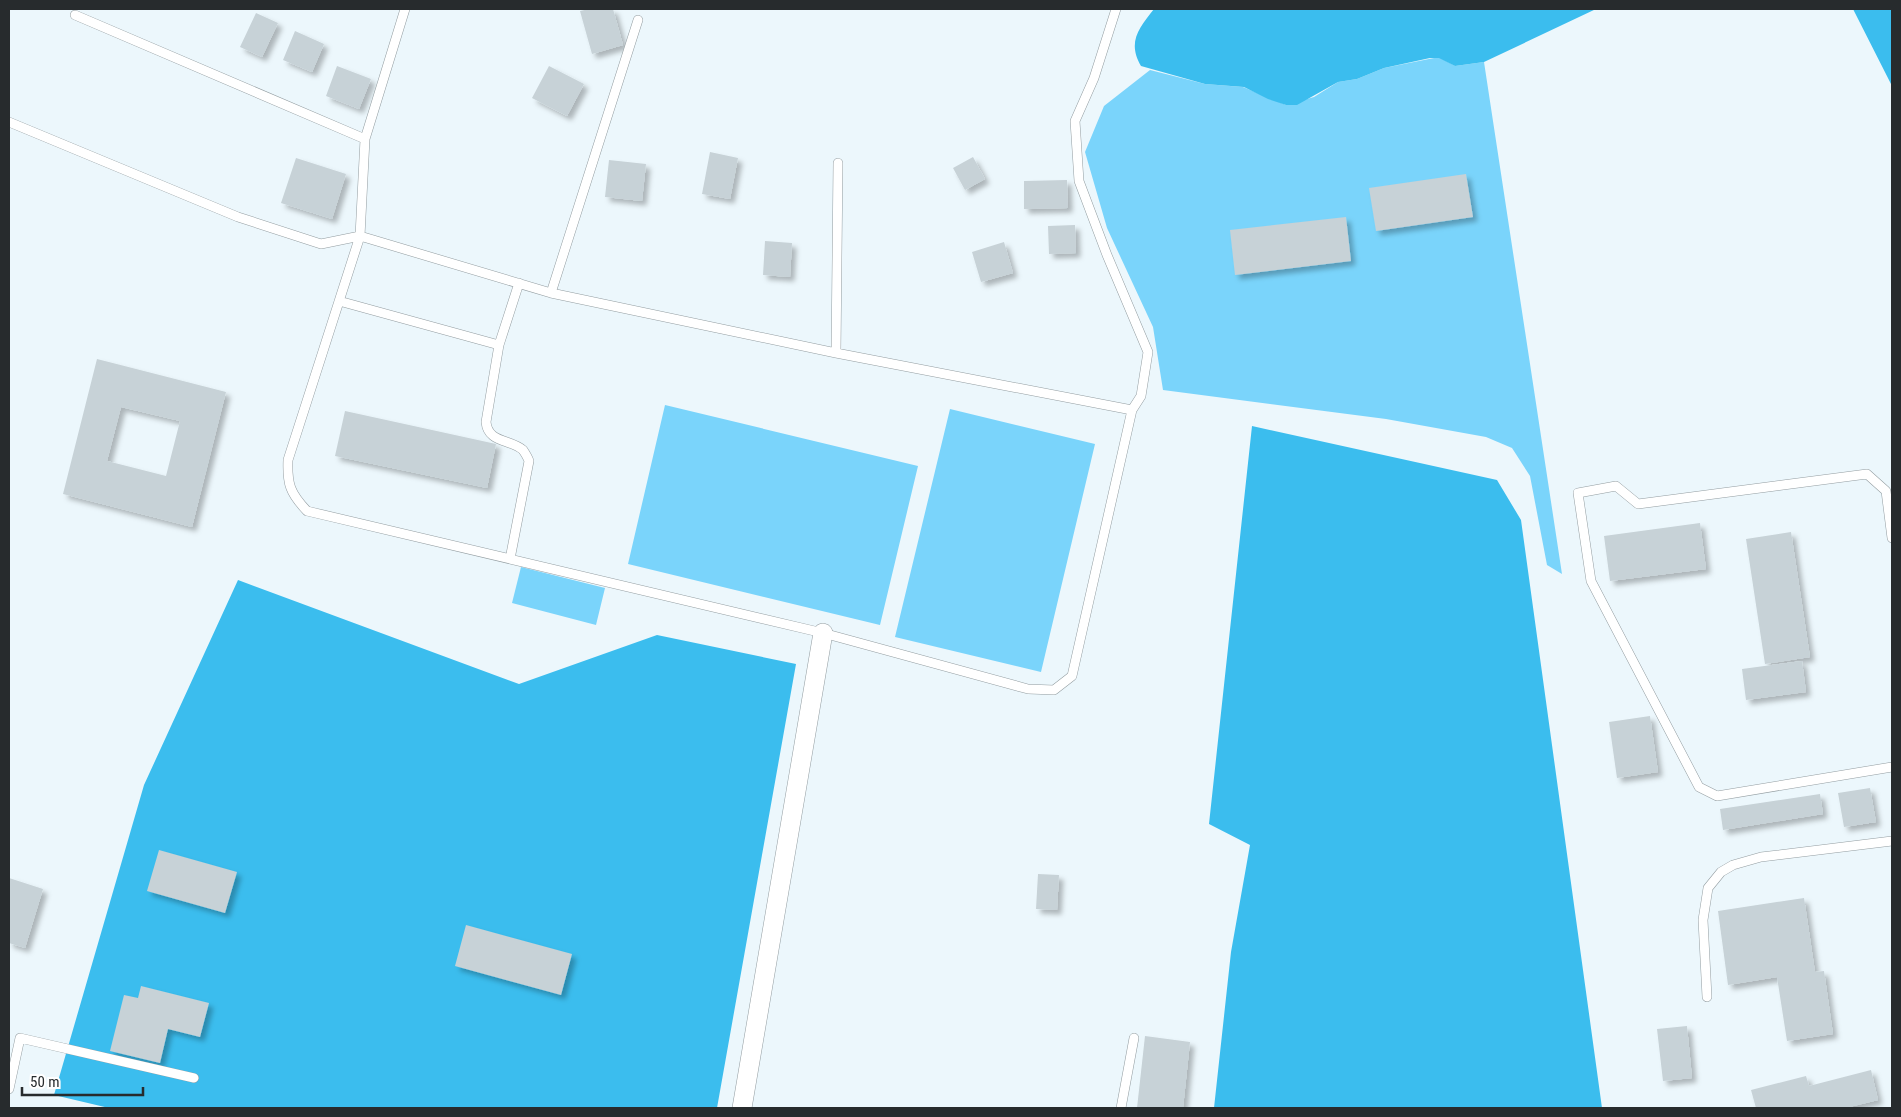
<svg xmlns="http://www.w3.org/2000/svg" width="1901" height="1117" viewBox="0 0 1901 1117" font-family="'Roboto Condensed',sans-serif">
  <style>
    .green { fill: #7ad4fb }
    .forest { fill: #3bbdee }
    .building { fill: #c7d2d7; fill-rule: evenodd; filter: url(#shadow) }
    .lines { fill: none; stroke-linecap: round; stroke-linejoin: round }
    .service-casing { stroke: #939da1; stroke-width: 10 }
    .minor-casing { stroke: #939da1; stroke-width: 20 }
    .service { stroke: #fff; stroke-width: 9 }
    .minor { stroke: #fff; stroke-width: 19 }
  </style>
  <defs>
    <filter id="shadow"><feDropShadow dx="4.5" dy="4.5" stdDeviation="2.5" flood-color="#0004"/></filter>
  </defs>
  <rect width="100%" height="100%" fill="#ecf7fc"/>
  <path class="green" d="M 1439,57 L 1455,66 L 1484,62 L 1562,574 L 1547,565 L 1530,476 L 1512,448 L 1486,437 L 1386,419 L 1163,390 L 1153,327 L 1107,228 L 1085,152 L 1104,106 L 1150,70 L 1205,84 L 1243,87 L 1286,105 L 1314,97 L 1338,82 L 1357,79 L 1384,68 Z
    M 665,405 L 918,466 L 880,625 L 628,564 Z
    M 950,409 L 1095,444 L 1041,672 L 895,637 Z
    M 521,567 L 605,588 L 596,625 L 512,603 Z"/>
  <path class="forest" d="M 1154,9 L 1596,9 L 1484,62 L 1455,66 L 1439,58 L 1430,58 L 1384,68 L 1357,79 L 1338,82 L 1297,105 L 1286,105 L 1268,99 L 1244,87 L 1205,84 L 1141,66 C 1127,42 1139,28 1154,9 Z
    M 1853,9 L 1892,9 L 1892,86 Z
    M 1252,426 L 1497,480 L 1521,520 L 1602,1108 L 1214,1108 L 1231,952 L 1250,845 L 1209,824 Z
    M 238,580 L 519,684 L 657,635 L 796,664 L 717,1108 L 109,1108 L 54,1095 L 144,785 Z"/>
  <path class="building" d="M 589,9 L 613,9 L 623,45 L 592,54 L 580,11 Z
    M 256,13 L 278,23 L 262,57 L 240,47 Z
    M 295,31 L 324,44 L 312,72 L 283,60 Z
    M 337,66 L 371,79 L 359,109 L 326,96 Z
    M 549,66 L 584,84 L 567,116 L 532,98 Z
    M 710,152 L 738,158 L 730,199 L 702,194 Z
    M 973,157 L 985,179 L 965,190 L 953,168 Z
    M 296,158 L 346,174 L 332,219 L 281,203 Z
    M 609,160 L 646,164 L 642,201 L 605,197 Z
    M 1466,174 L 1473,217 L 1376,231 L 1369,188 Z
    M 1067,180 L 1068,208 L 1024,209 L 1024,181 Z
    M 1346,217 L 1351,261 L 1235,275 L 1230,230 Z
    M 1075,225 L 1076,253 L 1049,254 L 1048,226 Z
    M 765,241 L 792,243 L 790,277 L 763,275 Z
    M 1004,242 L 1013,273 L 981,282 L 972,252 Z
    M 97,359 L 226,392 L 192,527 L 63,494 ZM 121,407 L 180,421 L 166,476 L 107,461 Z
    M 345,411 L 496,444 L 487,488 L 335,456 Z
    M 1700,523 L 1706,569 L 1610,581 L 1604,536 Z
    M 1791,532 L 1810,657 L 1765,664 L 1746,539 Z
    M 1802,661 L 1806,692 L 1746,700 L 1742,669 Z
    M 1650,716 L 1658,772 L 1617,778 L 1609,722 Z
    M 1870,788 L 1876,822 L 1844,827 L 1838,793 Z
    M 1820,794 L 1823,814 L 1723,830 L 1720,809 Z
    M 159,850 L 237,872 L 225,913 L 147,891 Z
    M 1038,874 L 1059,875 L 1057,910 L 1036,909 Z
    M 9,878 L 43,889 L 25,948 L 9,943 Z
    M 1804,898 L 1815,972 L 1824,971 L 1833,1034 L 1787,1041 L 1777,977 L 1728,985 L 1718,911 Z
    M 466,925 L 572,954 L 561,995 L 455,966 Z
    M 141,986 L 209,1003 L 200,1037 L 168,1029 L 160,1063 L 110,1051 L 124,995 L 138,998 Z
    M 1687,1026 L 1692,1078 L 1663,1081 L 1657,1029 Z
    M 1145,1036 L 1190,1042 L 1183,1108 L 1137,1108 Z
    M 1871,1070 L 1878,1100 L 1845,1108 L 1756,1108 L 1751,1090 L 1806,1076 L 1809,1086 Z"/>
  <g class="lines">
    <g class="service-casing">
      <path id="service" d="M 405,9 L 365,139 L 360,236 L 288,460 C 287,484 290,493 307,511 L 823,633 L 1028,689 L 1054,690 L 1072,676 L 1132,410 L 836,353 L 551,293
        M 1116,9 L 1094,78 L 1075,121 L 1079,181 L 1107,255 L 1148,352 L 1141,396 L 1132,410
        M 75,15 L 365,139
        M 9,122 L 238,217 L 321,244 L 360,236 L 551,293 L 638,20
        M 339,301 L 499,345
        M 836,353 L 838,163
        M 1892,538 L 1886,491 L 1867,474 L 1638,504 L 1616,486 L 1578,493 L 1591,581 L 1699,787 L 1717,796 L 1892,767
        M 510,559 L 529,461 C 528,458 525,453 523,450 C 510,439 488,443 486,422 L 499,345 L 519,283
        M 1707,997 L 1703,920 L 1708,888 L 1721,872 L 1733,865 L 1761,857 L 1892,841
        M 9,1089 L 20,1038 L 194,1078
        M 1121,1108 L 1134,1038"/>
    </g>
    <g class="minor-casing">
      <path id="minor" d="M 742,1108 L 823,633"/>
    </g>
    <use href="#service" class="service"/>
    <use href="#minor" class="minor"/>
  </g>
  <rect width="1901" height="1117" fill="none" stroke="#272b2d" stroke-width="20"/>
  <path d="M22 1087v8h121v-8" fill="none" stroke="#272b2d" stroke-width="2.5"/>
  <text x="30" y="1087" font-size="15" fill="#272b2d" stroke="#ffffff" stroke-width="4" paint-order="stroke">50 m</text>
</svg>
